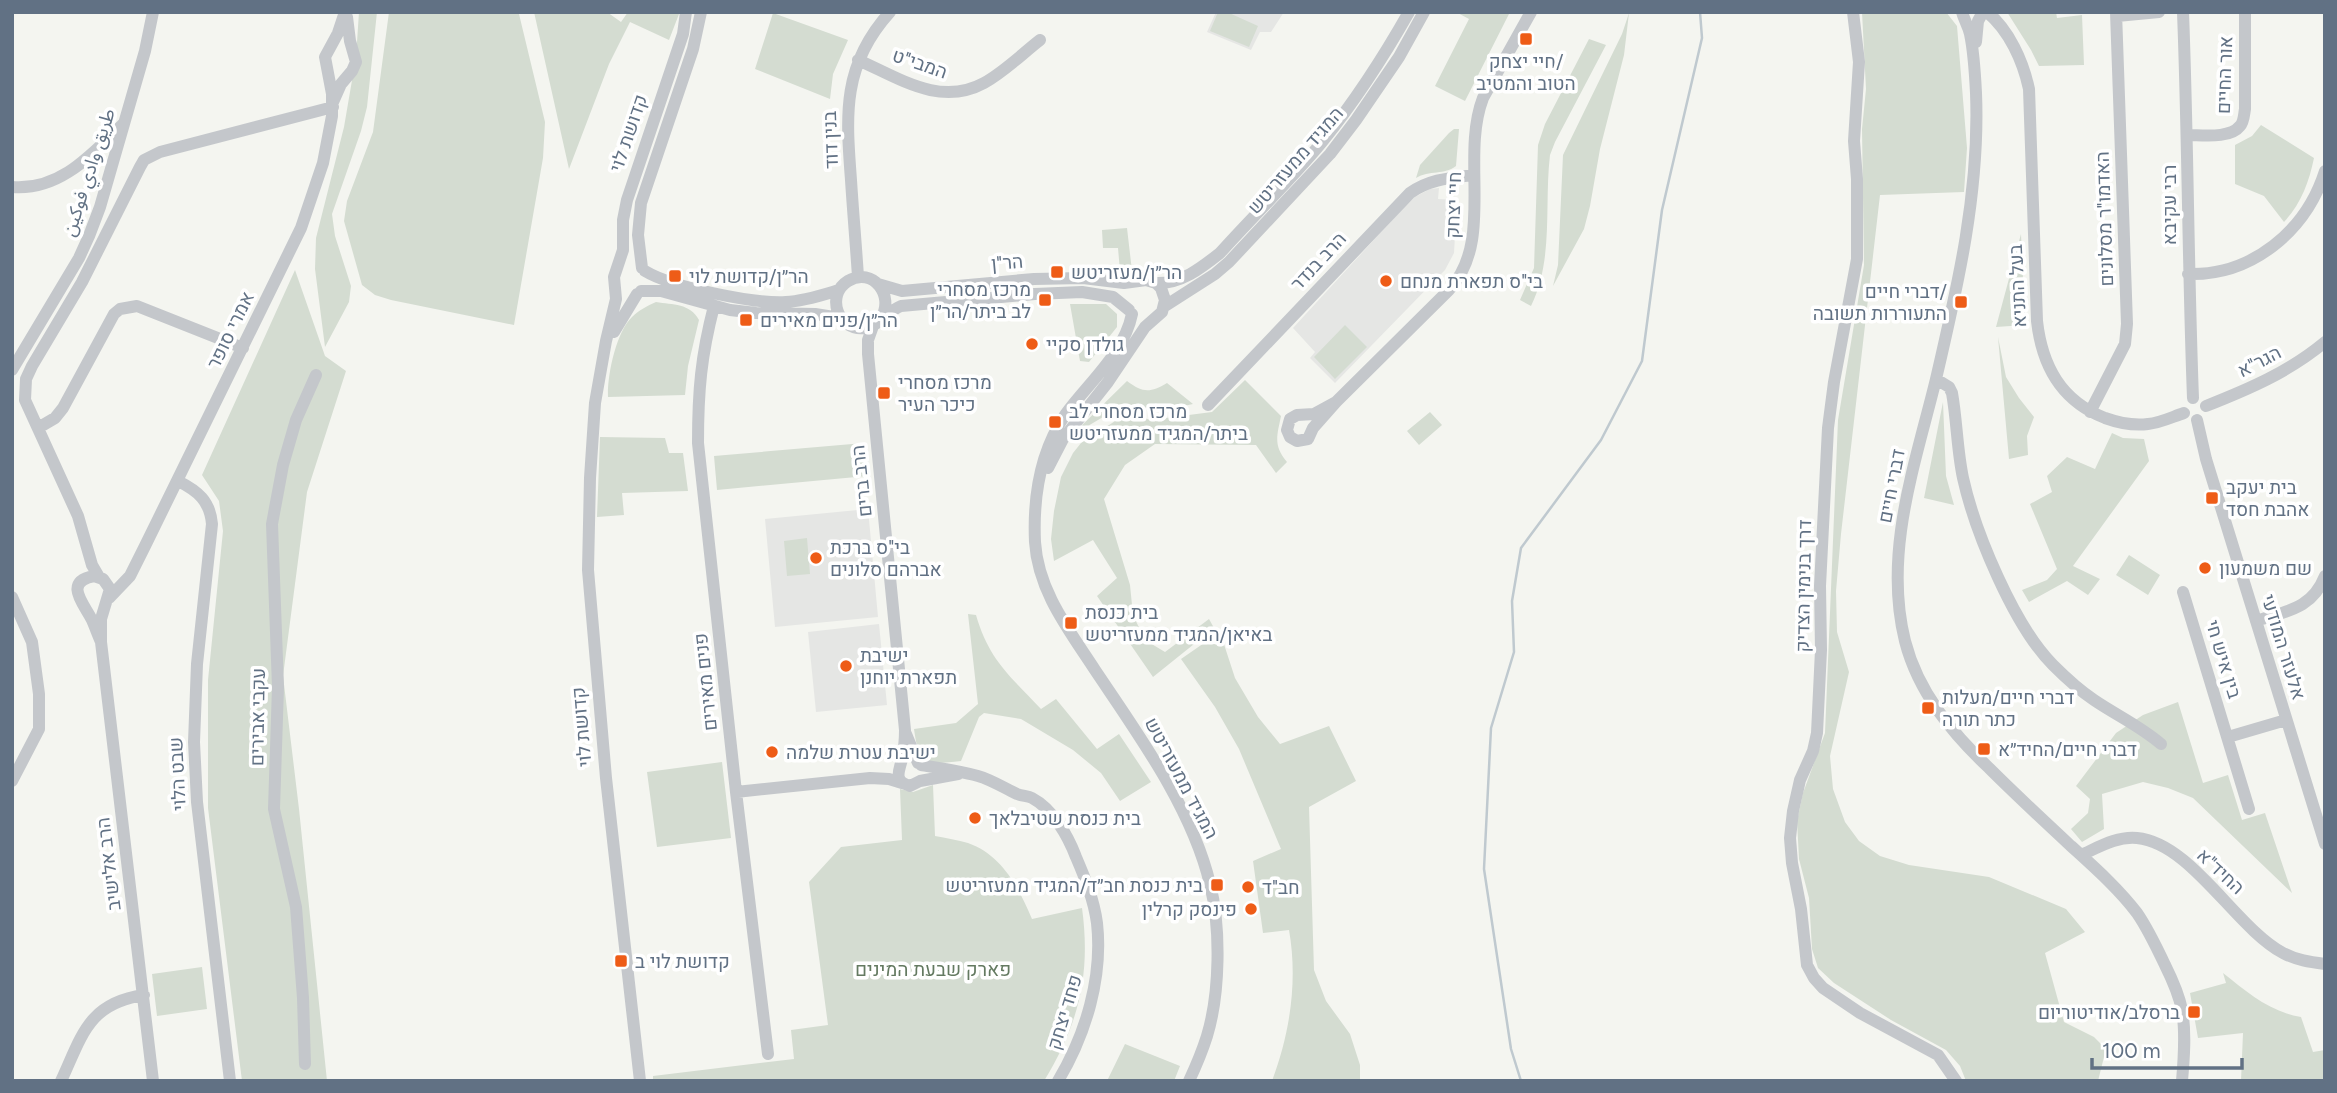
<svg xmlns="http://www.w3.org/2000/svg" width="2337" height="1093" viewBox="0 0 2337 1093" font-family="Figtree,'Noto Sans Arabic',Heebo,sans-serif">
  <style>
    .built { fill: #e5e6e4 }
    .green { fill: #d4dcd1 }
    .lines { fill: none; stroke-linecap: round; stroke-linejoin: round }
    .stream { stroke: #bfc9cf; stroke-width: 2.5 }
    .minor { stroke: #c4c7cb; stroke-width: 12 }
    .poi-dot { fill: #ee5c17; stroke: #fff; stroke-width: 2.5 }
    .labels { text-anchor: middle; stroke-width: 7; stroke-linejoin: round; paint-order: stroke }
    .poi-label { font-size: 19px; fill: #617184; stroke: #fff; text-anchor: start }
    .street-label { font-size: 19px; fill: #617184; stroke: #fff }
    .park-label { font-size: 19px; fill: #647a61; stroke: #fff }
  </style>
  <rect width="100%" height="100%" fill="#f4f5f0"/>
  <path class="built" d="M 1216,12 L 1284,12 L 1271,32 L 1260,32 L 1251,50 L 1207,32 Z
    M 1439,188 L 1438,199 L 1457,200 L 1454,253 L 1445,270 L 1335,383 L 1310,358 L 1315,352 L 1293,328 L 1405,206 L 1415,197 L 1430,189 Z
    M 868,509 L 878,617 L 775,627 L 765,519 Z
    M 879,624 L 887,705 L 816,712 L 808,632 Z"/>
  <path class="green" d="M 359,12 L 377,12 L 367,107 L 361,131 L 332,214 L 335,236 L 351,286 L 349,302 L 325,347 L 315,269 L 316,238 L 344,127 L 356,57 Z
    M 389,12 L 518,12 L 519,14 L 545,122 L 543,158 L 514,325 L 391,300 L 375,295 L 362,285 L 344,221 L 347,201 L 373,132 Z
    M 534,12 L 607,12 L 621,22 L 628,12 L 679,14 L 669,40 L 630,22 L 609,64 L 569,169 Z
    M 1218,12 L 1227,12 L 1258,26 L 1249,47 L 1210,31 Z
    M 1456,12 L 1510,12 L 1465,101 L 1435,86 L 1469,19 Z
    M 1862,12 L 1946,12 L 1957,26 L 1967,148 L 1964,192 L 1880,195 L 1841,534 L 1836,591 L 1837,632 L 1849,672 L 1830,756 L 1833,789 L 1845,822 L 1859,841 L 1880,856 L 1909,865 L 1989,877 L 2066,909 L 2085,932 L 2045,953 L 2064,1022 L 2094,1037 L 2106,1049 L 2098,1081 L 1966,1081 L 1960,1066 L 1946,1050 L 1891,1020 L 1834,983 L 1818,968 L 1812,949 L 1809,898 L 1799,859 L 1797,821 L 1803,793 L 1825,733 L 1838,420 L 1864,265 L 1862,129 L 1866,89 Z
    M 2007,12 L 2056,12 L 2057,18 L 2082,15 L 2084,65 L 2039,66 L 2031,50 Z
    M 773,13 L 848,40 L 833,74 L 830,99 L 755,69 Z
    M 1629,13 L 1624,55 L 1600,149 L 1590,206 L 1584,229 L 1553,286 L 1558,265 L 1563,155 L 1622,34 Z
    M 1589,39 L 1606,45 L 1555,142 L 1550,155 C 1544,205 1554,259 1531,306 L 1520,300 L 1534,268 L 1538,145 L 1545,124 Z
    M 2261,125 L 2314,158 C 2309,182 2301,204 2284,222 L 2264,196 L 2235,184 L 2235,145 L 2252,136 Z
    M 1454,129 L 1459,129 L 1456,166 C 1445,175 1429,170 1416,178 L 1420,165 L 1449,133 Z
    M 1127,228 L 1132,271 L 1120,271 L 1118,248 L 1103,248 L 1102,230 Z
    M 2021,234 L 2025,325 L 1996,327 Z
    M 295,270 L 325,356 L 346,371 L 307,492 L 283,676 L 299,809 L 327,1081 L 242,1081 L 208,808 L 208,680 L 223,531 L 219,501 L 202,475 Z
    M 656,302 C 673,305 690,303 699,320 L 688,366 L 685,395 L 608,397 C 607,376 616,332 632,317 C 639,310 647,306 656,302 Z
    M 1070,304 L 1106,304 L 1117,314 L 1117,327 L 1089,362 L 1080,361 Z
    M 1345,325 L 1367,347 L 1335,379 L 1314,357 Z
    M 1998,337 L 2006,377 L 2019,398 L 2034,417 L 2027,436 L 2028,455 L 2009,459 Z
    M 1245,380 L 1281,416 C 1277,436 1273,445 1287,462 L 1276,473 L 1256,445 L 1155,444 L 1125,465 L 1104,499 L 1130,585 L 1133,615 L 1145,640 L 1165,652 L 1209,619 L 1214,628 L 1153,677 L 1097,596 L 1117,578 L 1093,540 L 1054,561 L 1051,539 L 1054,511 L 1061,477 L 1073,453 L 1081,443 L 1123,416 L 1135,414 L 1150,420 L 1212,412 Z
    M 1127,381 C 1143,393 1150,393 1167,383 L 1193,404 L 1156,412 L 1144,407 L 1125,404 L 1071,436 Z
    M 1943,402 L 1946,476 L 1954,505 L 1924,498 Z
    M 1430,412 L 1442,425 L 1419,445 L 1407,431 Z
    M 2112,433 L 2123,438 L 2144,439 L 2149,461 L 2073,566 L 2100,579 L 2088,595 L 2067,581 L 2029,602 L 2022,590 L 2047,580 L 2057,569 L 2030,504 L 2052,492 L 2047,476 L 2067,457 L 2095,469 Z
    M 600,437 L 665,438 L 669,453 L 683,453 L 688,491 L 622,493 L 624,515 L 597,517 Z
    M 864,443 L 867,476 L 717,490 L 714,456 Z
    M 807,538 L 810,574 L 787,576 L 784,541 Z
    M 2129,555 L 2160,575 L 2148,595 L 2116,575 Z
    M 968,614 L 976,615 C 989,660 1010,676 1041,709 L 1056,699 L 1097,749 L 1119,734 L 1151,782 L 1120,801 L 1101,773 L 1073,750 L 1021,719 L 984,713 L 979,717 L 961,761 C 926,765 919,766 914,729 L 956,723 L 978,704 Z
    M 1220,632 L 1235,678 L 1258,717 L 1280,744 L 1329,726 L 1356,781 L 1309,807 L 1314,970 L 1326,1001 L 1350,1034 L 1360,1065 L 1360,1081 L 1272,1081 C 1290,1033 1298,981 1289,930 L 1263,933 L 1253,861 L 1281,849 L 1239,749 L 1215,707 L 1181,659 Z
    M 2178,702 L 2203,783 L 2228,775 L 2242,820 L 2265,813 L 2292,893 L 2193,798 L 2168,788 L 2143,782 L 2102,794 L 2104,829 L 2082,842 L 2071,829 L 2088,813 L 2090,799 L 2076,786 L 2116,733 L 2143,715 Z
    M 722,762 L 731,838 L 657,847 L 647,772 Z
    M 933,785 L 935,836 C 946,838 958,840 968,843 C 1002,855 1019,888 1032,919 L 1082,908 C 1091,974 1079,1024 1044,1081 L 653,1081 L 653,1076 L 794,1059 L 791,1030 L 828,1025 L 809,882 L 841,847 L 902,840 L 900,789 L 913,792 Z
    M 202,967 L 207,1009 L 157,1016 L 152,974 Z
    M 2223,973 C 2247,992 2270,1012 2301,1017 L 2313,1052 L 2325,1050 L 2325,1081 L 2241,1081 L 2243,1033 L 2198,1038 L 2190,993 L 2226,983 Z
    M 1125,1044 L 1180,1066 L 1174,1081 L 1107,1081 Z"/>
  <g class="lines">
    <path class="stream" d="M 1521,1081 L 1511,1049 L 1484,869 L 1491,728 L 1514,652 L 1512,601 L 1521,548 L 1601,440 L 1642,361 L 1662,210 L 1702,38 L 1700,12"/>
    <path class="minor" d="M 1853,12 L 1859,62 L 1854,141 L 1857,179 L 1857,259 L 1834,382 L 1828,428 L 1820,586 L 1821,650 L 1817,733 L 1813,751 L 1800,780 L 1793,811 L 1790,838 L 1792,863 L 1801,909 L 1807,965 L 1814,978 L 1823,988 L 1860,1013 L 1938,1055 L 1956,1081
      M 1962,12 C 1964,20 1968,25 1970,34 C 1974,53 1975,73 1976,93 C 1980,190 1958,285 1936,379 C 1915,465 1883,553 1905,641 C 1918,692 1952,733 1989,768 C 2016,795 2043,820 2071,846 C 2094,867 2118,888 2137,913 C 2148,929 2157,948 2165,965 C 2172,979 2179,995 2182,1010 C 2186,1032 2184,1058 2182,1081
      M 1987,12 C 2009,30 2023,61 2029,89 L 2037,321 C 2042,366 2061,401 2105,418 C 2119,423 2133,426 2148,424 C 2160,423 2172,417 2184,413
      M 2183,12 C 2188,141 2188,269 2193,398
      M 2117,16 L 2159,12
      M 1976,42 L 1978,21 L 1983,12
      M 858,60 C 899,78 940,107 984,83 C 1004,72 1022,54 1040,40
      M 333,102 L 341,84 L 352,71 L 356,62 L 350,41 L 347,17
      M 2188,135 C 2202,135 2230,139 2240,126 C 2244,122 2244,114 2245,109 L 2245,12
      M 12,187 C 60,191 91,155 123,124
      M 642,268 L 638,235 L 641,203 L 693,49 L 701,12
      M 645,271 C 671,287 755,304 786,302 C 804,301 822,295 839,290
      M 2188,274 C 2252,276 2306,231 2325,171
      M 858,277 C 856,245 853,212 851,180 C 846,114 842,65 890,12
      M 1156,283 C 1181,284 1201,268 1220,253 C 1253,216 1290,181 1322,142 C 1355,101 1383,58 1409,12
      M 878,284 L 902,291 L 1034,279 L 1083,278 L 1124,283 L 1146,280 L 1156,283 L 1161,288 L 1165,300 L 1162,312 L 1145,327 L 1108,382 L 1063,439 L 1048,468
      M 641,291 L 661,291 L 730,310 L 756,313 L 815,314 L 840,318
      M 714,306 C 701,356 698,391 698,443 L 736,792 L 768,1054
      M 1165,306 L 1215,274 L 1229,262 L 1330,154 L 1356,120 L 1399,57 L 1424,12
      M 1132,314 C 1124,354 1088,383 1065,415 C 1040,452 1033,497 1035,542 C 1038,591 1069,630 1095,670 C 1138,734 1192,808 1210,884 C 1221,928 1220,993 1207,1036 C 1202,1052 1196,1066 1189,1081
      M 881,318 C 895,296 873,266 848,281 C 825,295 838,332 865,328 C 879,326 888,311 901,306 L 1035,294 L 1082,292 L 1113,297 L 1129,310
      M 873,326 L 868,340 L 868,354 L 905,730 C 905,740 904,750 902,759 C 899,772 893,781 910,786 L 920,781 L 958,774
      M 614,332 L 637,294
      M 12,370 L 79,258 L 89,236 L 100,207 L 145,51 L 153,12
      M 1936,379 L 1949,387 L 1952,393 C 1957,421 1957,450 1963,478 C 1975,532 2014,626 2053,665 C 2065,677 2079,690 2094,700 C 2116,715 2140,726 2161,744
      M 1336,402 L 1314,414 L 1297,415 L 1290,419 L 1287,430 L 1290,437 L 1297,441 L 1308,439 L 1313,428 L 1336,402 L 1449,290 C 1495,241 1460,158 1483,98 L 1531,12
      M 1208,405 L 1410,193 C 1430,179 1450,178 1474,175
      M 2206,406 C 2249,389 2289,372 2325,342
      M 2090,412 L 2125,344 L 2127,324 L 2116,12
      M 2197,420 L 2206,459 L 2325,844
      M 38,428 L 55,418 L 63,408 L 114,314 L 120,309 L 137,306 L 243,348
      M 178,481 C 198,491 210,501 212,524 L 197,664 L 194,742 L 197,802 L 230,1081
      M 99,577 L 92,565 L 78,516 L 25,400 L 26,379 L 32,366 L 82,282 L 140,167 L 144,160 L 160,152 L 333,107
      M 2183,592 L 2249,809
      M 12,597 L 32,642 L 39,694 L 39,729 L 12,781
      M 109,598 L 130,576 L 145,546 L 301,228 L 323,163 L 332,116 L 332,94 L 325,57 L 338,33 L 345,12
      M 2256,621 C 2287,611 2312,609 2325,576
      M 101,642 C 98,635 95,627 92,620 C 85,605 62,582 94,576 L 103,579 L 110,589 L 101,619 L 101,642 L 153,1081
      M 906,734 L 918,763
      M 2228,737 L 2286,720
      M 921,765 C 940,768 960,771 978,776 C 992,780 1004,788 1017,794 C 1022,796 1028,796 1032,798 C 1053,809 1068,836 1076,857 C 1085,878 1094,900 1097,923 C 1103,977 1086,1034 1058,1081
      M 736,792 L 870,778 L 889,779 L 902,783
      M 2081,855 C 2099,847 2117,836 2137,838 C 2191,843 2236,928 2283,953 C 2296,960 2310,962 2325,964
      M 305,1064 L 303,998 L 296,907 L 274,809 L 278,687 L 272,524 L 283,465 L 296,420 L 316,375
      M 61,1081 C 82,1036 88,1003 144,995
      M 640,1081 L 606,778 L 588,570 L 590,478 L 595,403 L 606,341 L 616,299 L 614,277 L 623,250 L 623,220 L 627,200 L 683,34 L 686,12"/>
  </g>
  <g class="poi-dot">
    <rect x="1519" y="32" width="14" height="14" rx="3.5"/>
    <rect x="1050" y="265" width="14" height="14" rx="3.5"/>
    <rect x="668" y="269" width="14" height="14" rx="3.5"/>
    <circle cx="1386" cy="281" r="7"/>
    <rect x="1038" y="293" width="14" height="14" rx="3.5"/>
    <rect x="1954" y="295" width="14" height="14" rx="3.5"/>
    <rect x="739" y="313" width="14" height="14" rx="3.5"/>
    <circle cx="1032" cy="344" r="7"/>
    <rect x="877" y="386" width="14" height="14" rx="3.5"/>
    <rect x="1048" y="415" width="14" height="14" rx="3.5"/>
    <rect x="2205" y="491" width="14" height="14" rx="3.5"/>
    <circle cx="816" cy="558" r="7"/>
    <circle cx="2205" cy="568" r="7"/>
    <rect x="1064" y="616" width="14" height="14" rx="3.5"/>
    <circle cx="846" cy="666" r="7"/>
    <rect x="1921" y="701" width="14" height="14" rx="3.5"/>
    <rect x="1977" y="742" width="14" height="14" rx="3.5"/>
    <circle cx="772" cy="752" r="7"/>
    <circle cx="975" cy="818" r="7"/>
    <rect x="1210" y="878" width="14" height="14" rx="3.5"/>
    <circle cx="1248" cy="887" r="7"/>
    <circle cx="1251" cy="909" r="7"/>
    <rect x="614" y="954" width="14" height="14" rx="3.5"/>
    <rect x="2187" y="1005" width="14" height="14" rx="3.5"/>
  </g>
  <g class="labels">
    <g class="poi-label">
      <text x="1526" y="68" text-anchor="middle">חיי יצחק/<tspan x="1526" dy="22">הטוב והמטיב</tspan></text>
      <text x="1071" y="279">הר״ן/מעזריטש</text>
      <text x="689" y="283">הר״ן/קדושת לוי</text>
      <text x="1400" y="288">בי"ס תפארת מנחם</text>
      <text x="1031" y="296" text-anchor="end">מרכז מסחרי<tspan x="1031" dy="22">לב ביתר/הר״ן</tspan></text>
      <text x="1947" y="298" text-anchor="end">דברי חיים/<tspan x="1947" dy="22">התעוררות תשובה</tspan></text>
      <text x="760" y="327">הר״ן/פנים מאירים</text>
      <text x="1046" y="351">גולדן סקיי</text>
      <text x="898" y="389">מרכז מסחרי<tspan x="898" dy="22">כיכר העיר</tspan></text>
      <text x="1069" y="418">מרכז מסחרי לב<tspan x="1069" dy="22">ביתר/המגיד ממעזריטש</tspan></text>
      <text x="2226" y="494">בית יעקב<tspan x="2226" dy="22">אהבת חסד</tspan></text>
      <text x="830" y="554">בי"ס ברכת<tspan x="830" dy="22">אברהם סלונים</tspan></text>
      <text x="2219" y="575">שם משמעון</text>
      <text x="1085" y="619">בית כנסת<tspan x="1085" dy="22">באיאן/המגיד ממעזריטש</tspan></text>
      <text x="860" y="662">ישיבת<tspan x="860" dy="22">תפארת יוחנן</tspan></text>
      <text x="1942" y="704">דברי חיים/מעלות<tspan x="1942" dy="22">כתר תורה</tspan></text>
      <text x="1998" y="756">דברי חיים/החיד״א</text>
      <text x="786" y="759">ישיבת עטרת שלמה</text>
      <text x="989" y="825">בית כנסת שטיבלאך</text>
      <text x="1203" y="892" text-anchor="end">בית כנסת חב״ד/המגיד ממעזריטש</text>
      <text x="1262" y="894">חב"ד</text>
      <text x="1237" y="916" text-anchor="end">פינסק קרלין</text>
      <text x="635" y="968">קדושת לוי ב</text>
      <text x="2180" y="1019" text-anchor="end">ברסלב/אודיטוריום</text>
    </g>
    <g class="street-label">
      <text transform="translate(920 63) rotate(19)" y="7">המבי"ט</text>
      <text transform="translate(2224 75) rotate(-88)" y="7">אור החיים</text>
      <text transform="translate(628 133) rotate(-71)" y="7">קדושת לוי</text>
      <text transform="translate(830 140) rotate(-92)" y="7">בנין דוד</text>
      <text transform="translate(1295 160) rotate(-49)" y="7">המגיד ממעזריטש</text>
      <text transform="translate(88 172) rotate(-72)" y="7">طريق وادي فوکين</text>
      <text transform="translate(1453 205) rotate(-88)" y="7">חיי יצחק</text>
      <text transform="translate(2169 205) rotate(-90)" y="7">רבי עקיבא</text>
      <text transform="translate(2104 219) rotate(-92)" y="7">האדמו"ר מסלונים</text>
      <text transform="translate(1318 261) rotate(-47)" y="7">הרב בנדר</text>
      <text transform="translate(1007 262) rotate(-5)" y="7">הר"ן</text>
      <text transform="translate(2017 286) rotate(-93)" y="7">בעל התניא</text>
      <text transform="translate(230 330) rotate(-64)" y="7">אמרי סופר</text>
      <text transform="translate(2259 361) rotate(-27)" y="7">הגר"א</text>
      <text transform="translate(861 481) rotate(-96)" y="7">הרב ברים</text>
      <text transform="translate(1891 486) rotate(-79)" y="7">דברי חיים</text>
      <text transform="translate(1803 586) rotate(-89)" y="7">דרך בנימין הצדיק</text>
      <text transform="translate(2284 647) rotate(73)" y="7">אלעזר המודעי</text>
      <text transform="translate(2224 659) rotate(73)" y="7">בין איש חי</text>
      <text transform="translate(705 682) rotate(-96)" y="7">פנים מאירים</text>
      <text transform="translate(257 717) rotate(-89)" y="7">עקבי אבירים</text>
      <text transform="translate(581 727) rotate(-95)" y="7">קדושת לוי</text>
      <text transform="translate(177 774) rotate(-93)" y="7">שבט הלוי</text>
      <text transform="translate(1182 778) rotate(62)" y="7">המגיד ממעזריטש</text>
      <text transform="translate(108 864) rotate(-97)" y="7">הרב אלישיב</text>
      <text transform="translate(2221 871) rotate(43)" y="7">החיד"א</text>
      <text transform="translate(1064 1012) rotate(-73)" y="7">פחד יצחק</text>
    </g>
    <g class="park-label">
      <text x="933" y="976">פארק שבעת המינים</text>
    </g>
  </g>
  <rect width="2337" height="1093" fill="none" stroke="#617184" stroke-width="28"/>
  <path d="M2092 1058v10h150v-10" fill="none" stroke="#617184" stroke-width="3.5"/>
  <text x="2102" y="1058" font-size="21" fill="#617184" stroke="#ffffff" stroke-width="5" paint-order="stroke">100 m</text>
</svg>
